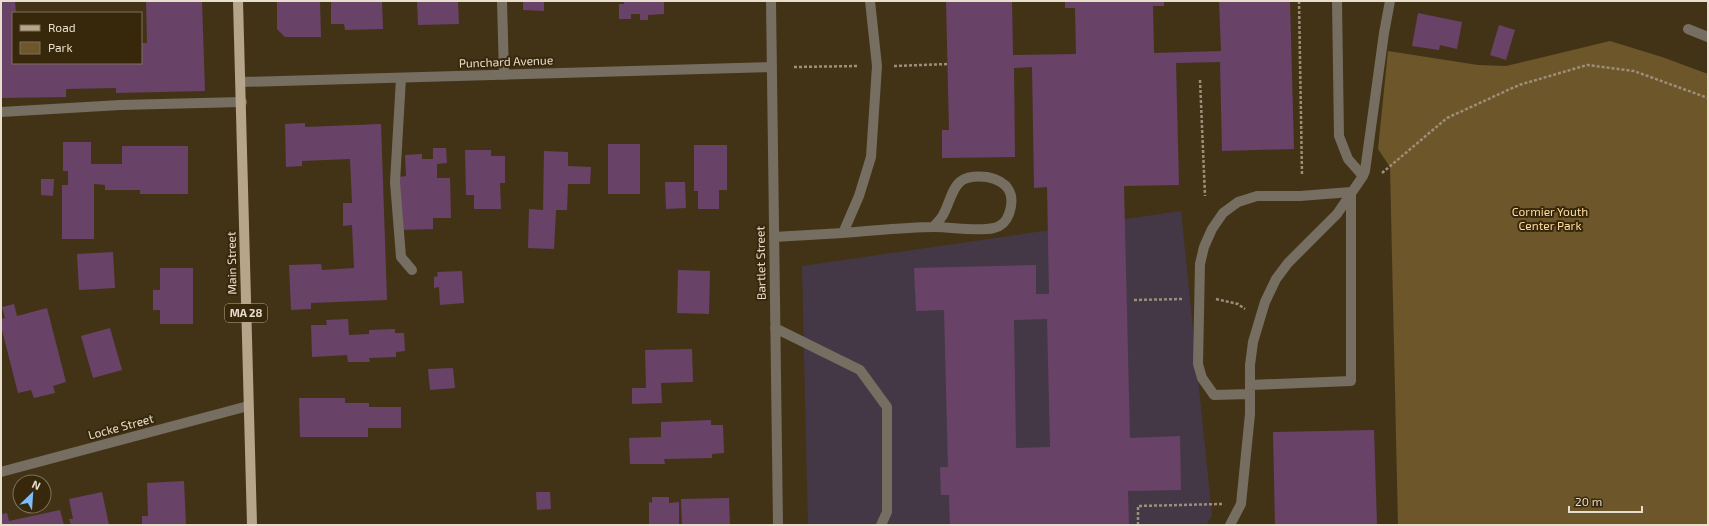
<svg xmlns="http://www.w3.org/2000/svg" width="1709" height="526" viewBox="0 0 1709 526" font-family="'Exo 2',sans-serif">
  <style>
    .education { fill: #453846 }
    .green { fill: #6e562b }
    .building { fill: #694268; fill-rule: evenodd }
    .lines { fill: none; stroke-linecap: round; stroke-linejoin: round }
    .path { stroke: #9b8f79; stroke-width: 2.5; stroke-dasharray: 3 2; stroke-linecap: butt }
    .minor { stroke: #766e61; stroke-width: 10 }
    .major { stroke: #b6a58b; stroke-width: 10 }
    .labels { text-anchor: middle; stroke-width: 4; stroke-linejoin: round; paint-order: stroke }
    .shield { fill: #37280c; stroke: #b3a794; stroke-width: 1 }
    .shield-label { font-size: 11px; font-weight: bold; fill: #e8dece }
    .street-label { font-size: 12px; fill: #e8dece; stroke: #37280c }
    .park-label { font-size: 12px; fill: #ffdc9f; stroke: #37280c }
  </style>
  <rect width="100%" height="100%" fill="#423317"/>
  <path class="education" d="M 1181,211 L 1212,516 L 1206,525 L 808,525 L 802,266 Z"/>
  <path class="green" d="M 1610,41 L 1662,57 L 1708,74 L 1708,525 L 1398,525 L 1390,167 L 1378,149 L 1388,51 L 1478,65 L 1506,66 Z"/>
  <path class="building" d="M 1,1 L 15,1 L 16,13 L 13,13 L 13,63 L 141,63 L 141,43 L 147,43 L 146,1 L 202,1 L 205,91 L 116,93 L 116,88 L 66,89 L 66,97 L 1,98 Z
    M 277,1 L 320,1 L 321,37 L 285,37 L 277,29 Z
    M 331,1 L 382,1 L 383,29 L 345,30 L 344,24 L 331,24 Z
    M 417,1 L 458,1 L 459,24 L 418,25 Z
    M 523,1 L 544,1 L 544,11 L 523,10 Z
    M 624,1 L 664,1 L 664,14 L 648,15 L 648,20 L 640,20 L 640,14 L 631,14 L 631,19 L 619,19 L 619,4 L 624,4 Z
    M 946,1 L 1012,1 L 1013,55 L 1076,54 L 1075,8 L 1065,8 L 1065,1 L 1164,1 L 1164,6 L 1153,6 L 1154,53 L 1221,51 L 1219,1 L 1290,1 L 1294,149 L 1222,151 L 1220,62 L 1176,63 L 1179,185 L 1124,186 L 1130,438 L 1180,436 L 1181,490 L 1128,491 L 1129,525 L 950,525 L 949,495 L 941,495 L 940,467 L 948,467 L 944,310 L 916,311 L 914,268 L 1036,265 L 1036,294 L 1049,294 L 1047,187 L 1034,188 L 1032,67 L 1014,68 L 1015,157 L 942,158 L 942,130 L 949,130 ZM 1047,319 L 1050,447 L 1016,448 L 1014,320 Z
    M 1418,13 L 1462,22 L 1457,49 L 1440,45 L 1439,50 L 1412,46 Z
    M 1499,25 L 1515,30 L 1506,60 L 1490,55 Z
    M 305,123 L 305,127 L 381,124 L 387,300 L 311,303 L 311,309 L 291,310 L 289,265 L 321,264 L 322,270 L 354,268 L 352,225 L 343,226 L 343,203 L 352,203 L 350,159 L 302,161 L 302,166 L 286,167 L 285,124 Z
    M 63,142 L 91,142 L 91,164 L 122,164 L 122,146 L 188,146 L 188,194 L 140,194 L 140,190 L 105,190 L 105,185 L 94,184 L 94,239 L 62,239 L 62,185 L 68,185 L 68,171 L 63,171 Z
    M 608,144 L 640,144 L 640,194 L 608,194 Z
    M 694,145 L 727,145 L 727,190 L 719,190 L 719,209 L 698,209 L 698,191 L 694,191 Z
    M 433,148 L 446,148 L 447,163 L 437,164 L 437,178 L 450,178 L 451,218 L 433,218 L 433,229 L 400,230 L 399,177 L 406,176 L 405,155 L 422,154 L 422,159 L 433,159 Z
    M 465,150 L 491,150 L 491,156 L 505,156 L 505,183 L 500,183 L 501,209 L 474,209 L 474,195 L 466,195 Z
    M 544,151 L 568,152 L 568,166 L 591,167 L 590,184 L 568,184 L 567,210 L 556,210 L 554,249 L 528,248 L 529,209 L 543,210 Z
    M 41,179 L 54,179 L 53,196 L 41,195 Z
    M 665,182 L 685,182 L 686,208 L 666,209 Z
    M 113,252 L 115,288 L 79,290 L 77,254 Z
    M 160,268 L 193,268 L 193,324 L 160,324 L 160,310 L 153,310 L 153,290 L 160,290 Z
    M 678,270 L 710,271 L 709,314 L 677,313 Z
    M 462,271 L 464,303 L 440,305 L 439,287 L 434,288 L 434,277 L 438,276 L 437,272 Z
    M 14,304 L 17,316 L 47,308 L 66,382 L 53,386 L 55,393 L 34,398 L 31,390 L 18,393 L 1,326 L 1,319 L 5,318 L 2,307 Z
    M 348,319 L 349,335 L 369,334 L 369,330 L 395,329 L 395,333 L 404,333 L 405,351 L 396,352 L 396,357 L 369,358 L 370,362 L 348,362 L 347,355 L 312,357 L 311,325 L 327,325 L 326,320 Z
    M 110,328 L 122,370 L 93,378 L 81,336 Z
    M 692,349 L 693,382 L 661,383 L 662,403 L 632,404 L 632,388 L 646,388 L 645,350 Z
    M 453,368 L 455,388 L 430,390 L 428,369 Z
    M 299,398 L 345,398 L 345,403 L 369,403 L 369,407 L 401,407 L 401,428 L 368,428 L 368,437 L 300,437 Z
    M 711,420 L 711,425 L 723,425 L 724,453 L 712,454 L 712,458 L 664,459 L 665,464 L 630,464 L 629,438 L 661,437 L 661,422 Z
    M 1374,430 L 1377,525 L 1275,525 L 1273,432 Z
    M 184,481 L 186,525 L 142,525 L 142,516 L 148,516 L 147,483 Z
    M 102,492 L 109,525 L 71,525 L 69,519 L 73,519 L 69,499 Z
    M 536,492 L 550,492 L 551,509 L 537,510 Z
    M 652,497 L 669,497 L 669,503 L 679,502 L 679,525 L 649,525 L 649,502 L 652,503 Z
    M 729,498 L 730,525 L 682,525 L 681,499 Z
    M 60,510 L 64,525 L 1,525 L 1,514 L 7,513 L 9,521 Z"/>
  <g class="lines">
    <path class="path" d="M 1299,1 L 1302,175
      M 894,66 L 948,64
      M 794,67 L 859,66
      M 1200,80 L 1205,196
      M 1382,173 L 1447,118 L 1519,85 L 1587,65 L 1634,71 L 1708,98
      M 1216,299 L 1238,304 L 1245,309
      M 1134,300 L 1182,299
      M 1138,525 L 1138,506 L 1222,504"/>
    <path class="minor" d="M 502,1 L 504,75
      M 771,1 L 778,525
      M 1337,1 L 1339,136 L 1348,159 L 1363,176
      M 1688,29 L 1708,37
      M 401,78 L 395,182 L 401,257 L 412,270
      M 241,82 L 772,67
      M 1,112 L 120,105 L 242,102
      M 843,233 C 873,231 904,227 934,227 C 953,227 975,232 994,228 C 1002,226 1006,222 1009,214 C 1016,194 1008,181 987,177 C 978,176 968,176 961,181 C 952,188 949,204 944,213 C 942,218 937,223 933,227
      M 774,237 L 843,233 L 859,196 L 871,157 L 877,66 L 870,1
      M 775,328 L 860,370 L 887,407 L 887,512 L 881,525
      M 1250,394 L 1214,395 L 1202,378 L 1198,364 L 1200,264 L 1204,247 L 1212,229 L 1223,213 L 1238,202 L 1257,196 L 1300,196 L 1351,192 L 1351,381 L 1250,385
      M 1,472 L 248,406
      M 1230,525 L 1241,504 L 1250,414 L 1250,365 L 1253,342 L 1265,302 L 1276,279 L 1288,263 L 1337,214 L 1363,176 L 1365,171 L 1384,33 L 1390,1"/>
    <path class="major" d="M 238,1 L 252,525"/>
  </g>
  <g class="labels">
    <rect class="shield" x="225" y="304" width="42" height="18" rx="3"/>
    <g class="shield-label">
      <text x="246" y="317">MA 28</text>
    </g>
    <g class="street-label">
      <text transform="translate(506 62) rotate(-2)" y="4">Punchard Avenue</text>
      <text transform="translate(232 263) rotate(-91)" y="4">Main Street</text>
      <text transform="translate(761 263) rotate(-91)" y="4">Bartlet Street</text>
      <text transform="translate(121 427) rotate(-15)" y="4">Locke Street</text>
    </g>
    <g class="park-label">
      <text x="1550" y="216">Cormier Youth<tspan x="1550" dy="14">Center Park</tspan></text>
    </g>
  </g>
  <rect width="1709" height="526" fill="none" stroke="#e8dece" stroke-width="4"/>
  <rect x="12" y="12" width="130" height="52" fill="#37280c" stroke="#7e715a"/>
  <rect x="20" y="25" width="20" height="6" fill="#b6a58b" stroke="#7e715a"/>
  <text x="48" y="32" font-size="12" fill="#e8dece">Road</text>
  <rect x="20" y="42" width="20" height="12" fill="#6e562b" stroke="#7e715a"/>
  <text x="48" y="52" font-size="12" fill="#e8dece">Park</text>
  <g transform="translate(32 494) rotate(25)"><circle r="19" fill="#37280c" stroke="#7e715a"/>
  <path d="M0-3L7 15L0 10L-7 15Z" fill="#7fbdfa"/>
  <text y="-6" font-size="11" font-weight="bold" text-anchor="middle" fill="#e8dece">N</text>
  </g>
  <path d="M1569 506v6h73v-6" fill="none" stroke="#e8dece" stroke-width="2"/>
  <text x="1575" y="506" font-size="12" fill="#e8dece" stroke="#37280c" stroke-width="3" paint-order="stroke">20 m</text>
</svg>
